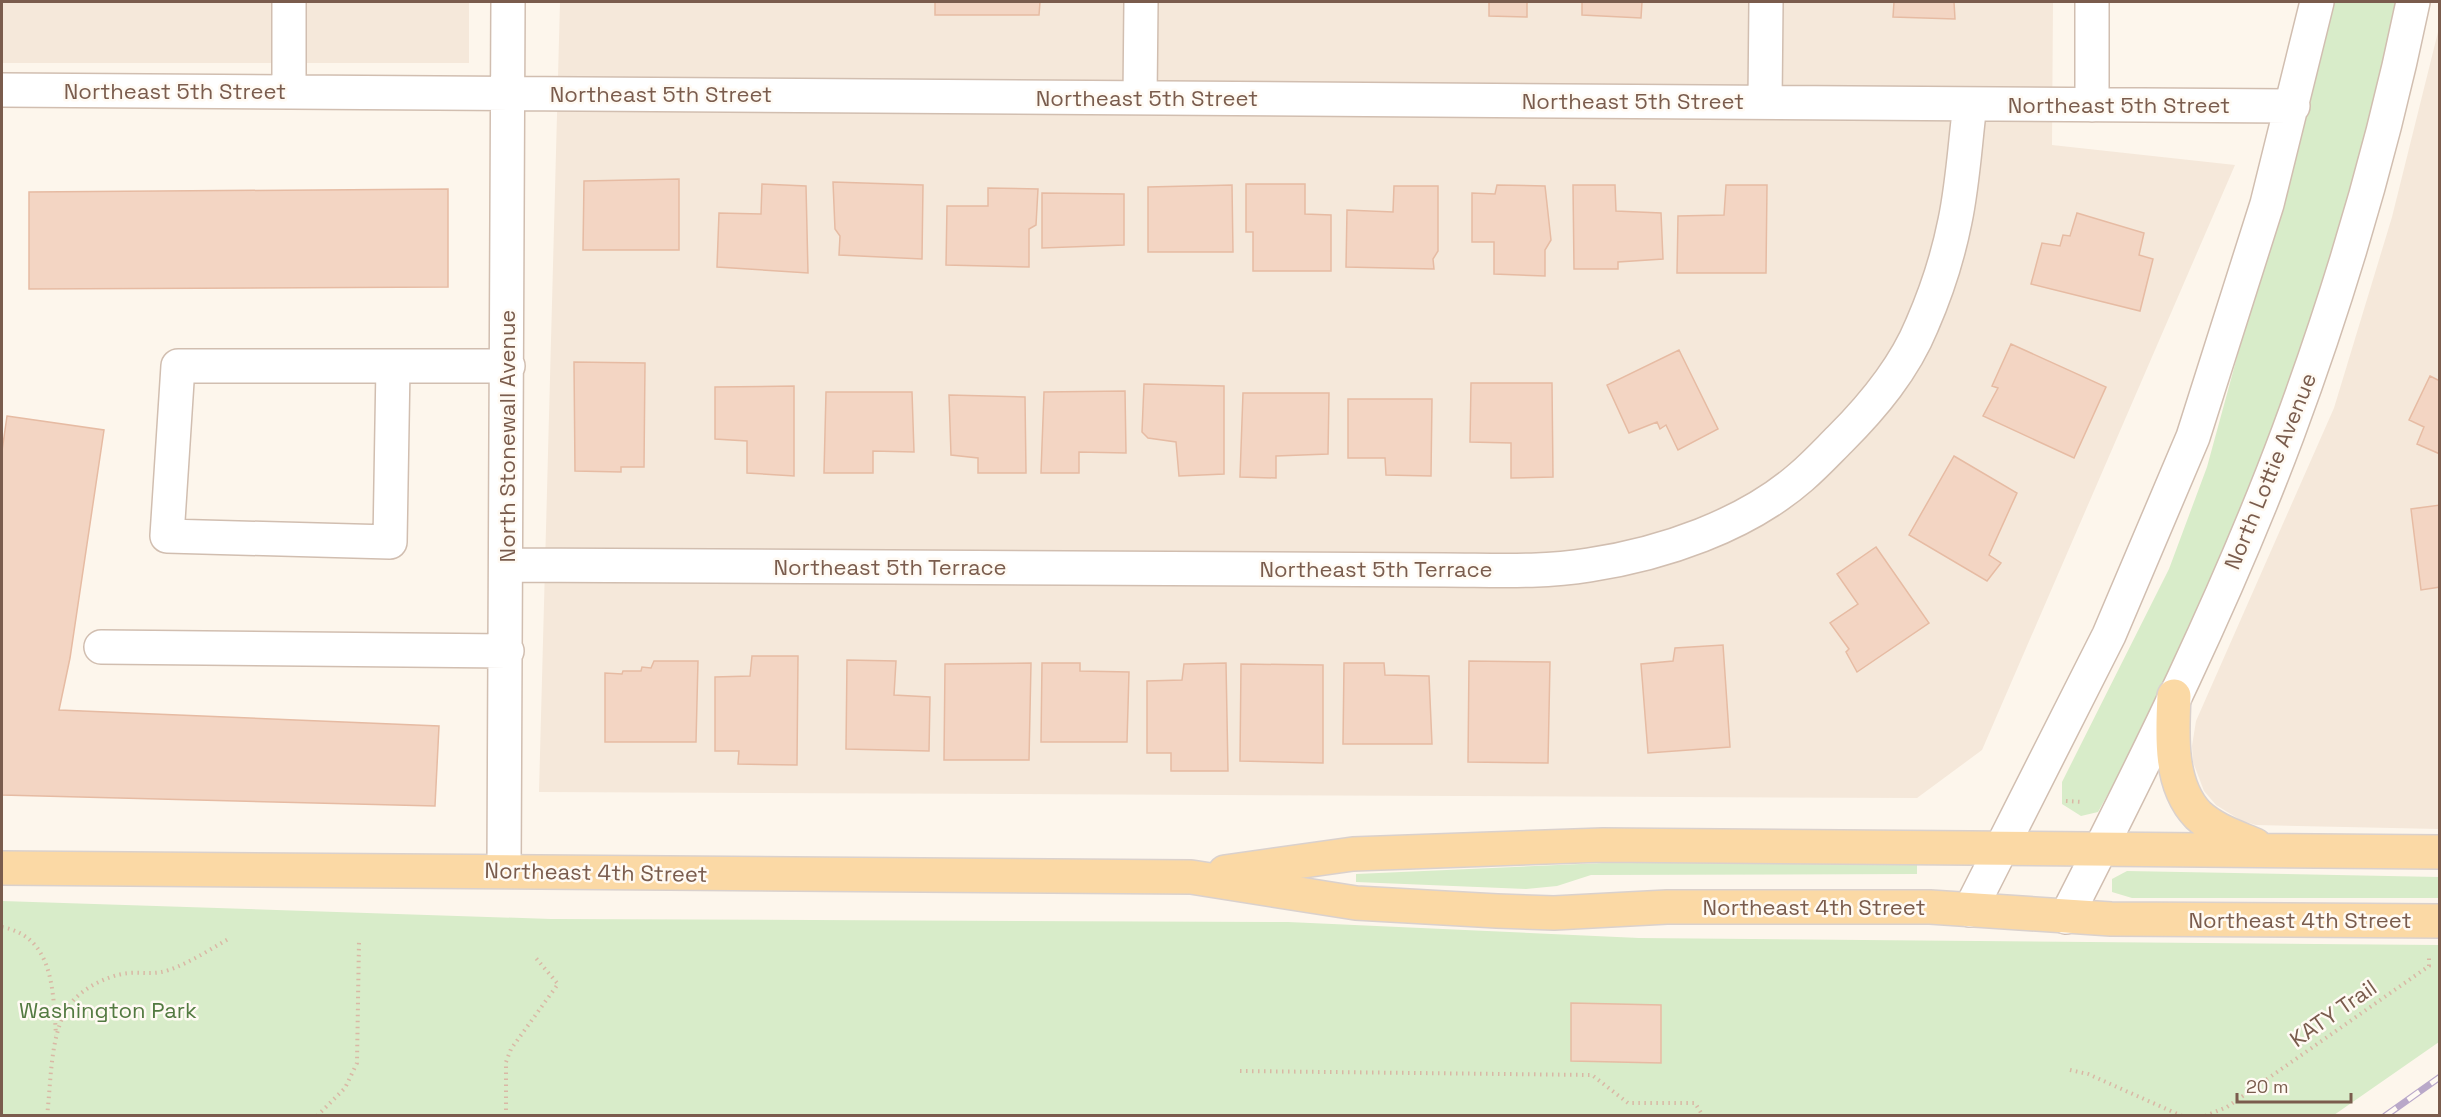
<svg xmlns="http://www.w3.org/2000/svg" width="2441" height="1117" viewBox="0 0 2441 1117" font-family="'Space Grotesk',sans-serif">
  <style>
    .residential { fill: #f5e8da }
    .green { fill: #d8ecc9 }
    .building { fill: #f3d5c3; stroke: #e6bba3; stroke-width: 1.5 }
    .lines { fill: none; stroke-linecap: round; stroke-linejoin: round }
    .minor-casing { stroke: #d1beb0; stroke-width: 36 }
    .major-casing { stroke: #dad1cd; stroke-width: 36 }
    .path { stroke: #d9b8a5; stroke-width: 4; stroke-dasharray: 1.5 4.5; stroke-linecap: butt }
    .minor { stroke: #fff; stroke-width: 33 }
    .major { stroke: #fbd9a5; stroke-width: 33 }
    .rail-casing { stroke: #b9a8c9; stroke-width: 7 }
    .rail { stroke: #fffaf3; stroke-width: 4.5; stroke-dasharray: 14; stroke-linecap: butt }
    .labels { text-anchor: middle; stroke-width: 5; stroke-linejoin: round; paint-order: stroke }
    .street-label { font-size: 22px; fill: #7a5c4d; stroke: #fffaf3 }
    .park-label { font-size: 22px; fill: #537a41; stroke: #fffaf3 }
  </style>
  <rect width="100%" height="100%" fill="#fdf6ec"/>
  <path class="residential" d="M 2,2 L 469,2 L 469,63 L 2,63 Z
    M 560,2 L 2053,2 L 2052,145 L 2235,165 L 1982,750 L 1917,798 L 539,792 Z
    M 2439,28 L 2439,829 L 2256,825 L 2242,821 L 2216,805 L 2204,791 L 2193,762 L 2192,746 L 2196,721 L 2334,408 L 2392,217 Z"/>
  <path class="green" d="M 2332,2 L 2399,2 L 2376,119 L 2274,447 L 2165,691 L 2098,812 L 2081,816 L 2062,804 L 2062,782 L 2169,569 L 2207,467 L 2260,273 L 2308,111 Z
    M 1603,863 L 1917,863 L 1917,874 L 1591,875 L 1557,886 L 1526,889 L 1356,882 L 1356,874 Z
    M 2127,871 L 2439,877 L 2439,898 L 2132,898 L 2112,892 L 2112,879 Z
    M 2,901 L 551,919 L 1288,922 L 1639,938 L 2439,945 L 2439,1042 L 2334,1115 L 2,1116 Z"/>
  <path class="building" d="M 935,2 L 1040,2 L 1039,15 L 935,15 Z
    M 1489,2 L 1527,2 L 1527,17 L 1489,16 Z
    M 1582,2 L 1642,2 L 1641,18 L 1582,15 Z
    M 1894,2 L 1954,2 L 1955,19 L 1893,17 Z
    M 679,179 L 679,250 L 583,250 L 584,181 Z
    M 833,182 L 923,185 L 922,259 L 839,255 L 840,236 L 835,229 Z
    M 762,184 L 806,186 L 808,273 L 717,267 L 719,213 L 761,214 Z
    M 1246,184 L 1305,184 L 1305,214 L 1331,215 L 1331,271 L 1253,271 L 1253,232 L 1246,232 Z
    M 1232,185 L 1233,252 L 1148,252 L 1148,187 Z
    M 1497,185 L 1545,186 L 1551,240 L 1545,250 L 1545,276 L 1494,274 L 1494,242 L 1472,242 L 1472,193 L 1495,194 Z
    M 1573,185 L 1615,185 L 1616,211 L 1661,213 L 1663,259 L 1618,262 L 1618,269 L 1574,269 Z
    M 1726,185 L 1767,185 L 1766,273 L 1677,273 L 1678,216 L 1724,215 Z
    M 1394,186 L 1438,186 L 1438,251 L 1433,259 L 1434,269 L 1346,267 L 1347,210 L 1393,212 Z
    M 988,188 L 1038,189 L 1036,225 L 1029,229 L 1029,267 L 946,265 L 947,206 L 988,206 Z
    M 448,189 L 448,287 L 29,289 L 29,192 Z
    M 1042,193 L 1124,194 L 1124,245 L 1042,248 Z
    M 2077,213 L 2144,233 L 2139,255 L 2153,259 L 2140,311 L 2031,284 L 2042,243 L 2060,246 L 2063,235 L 2070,236 Z
    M 2011,344 L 2106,387 L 2074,458 L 1983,416 L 1998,388 L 1992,386 Z
    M 1679,350 L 1718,429 L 1678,450 L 1666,425 L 1660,429 L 1657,422 L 1629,433 L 1607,385 Z
    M 574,362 L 645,363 L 644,467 L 621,467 L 621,472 L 575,471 Z
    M 2430,376 L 2440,381 L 2440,454 L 2417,444 L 2424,427 L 2409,420 Z
    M 1471,383 L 1552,383 L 1553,477 L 1511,478 L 1511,443 L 1470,442 Z
    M 1144,384 L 1224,386 L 1224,474 L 1179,476 L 1176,442 L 1148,438 L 1142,432 Z
    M 794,386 L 794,476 L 747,473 L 747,441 L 715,439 L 715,387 Z
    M 1125,391 L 1126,453 L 1079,452 L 1079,473 L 1041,473 L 1044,392 Z
    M 826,392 L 912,392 L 914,452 L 873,451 L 873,473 L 824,473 Z
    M 1243,393 L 1329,393 L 1328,454 L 1276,456 L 1276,478 L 1240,477 Z
    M 949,395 L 1025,397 L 1026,473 L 978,473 L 978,458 L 951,455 Z
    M 1348,399 L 1432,399 L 1431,476 L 1386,475 L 1385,458 L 1348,458 Z
    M 7,416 L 104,430 L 70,658 L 59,710 L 439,726 L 435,806 L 2,795 L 2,451 Z
    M 1954,456 L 2017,493 L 1989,555 L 2001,563 L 1987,581 L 1909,535 Z
    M 2440,505 L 2440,587 L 2421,590 L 2411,509 Z
    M 1876,547 L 1929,623 L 1857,672 L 1846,652 L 1849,649 L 1830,623 L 1858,604 L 1837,574 Z
    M 1723,645 L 1730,747 L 1648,753 L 1641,664 L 1673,661 L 1675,648 Z
    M 752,656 L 798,656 L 797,765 L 738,764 L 739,751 L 715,751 L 715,677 L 750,676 Z
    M 847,660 L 896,661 L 894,695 L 930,697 L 929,751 L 846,749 Z
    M 654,661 L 698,661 L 696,742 L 605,742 L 605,673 L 622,674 L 623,671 L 641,671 L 642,667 L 651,668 Z
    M 1469,661 L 1550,662 L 1548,763 L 1468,762 Z
    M 1031,663 L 1029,760 L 944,760 L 945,664 Z
    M 1042,663 L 1080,663 L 1080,671 L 1129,672 L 1127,742 L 1041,742 Z
    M 1226,663 L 1228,771 L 1171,771 L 1171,753 L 1147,753 L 1147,681 L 1182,680 L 1184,664 Z
    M 1344,663 L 1384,663 L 1385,675 L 1429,676 L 1432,744 L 1343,744 Z
    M 1241,664 L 1323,665 L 1323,763 L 1240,761 Z
    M 1571,1003 L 1661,1005 L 1661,1063 L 1571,1061 Z"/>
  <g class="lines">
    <g class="minor-casing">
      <path id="minor" d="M 2092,2 L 2092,105
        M 2,90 L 2293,106
        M 289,92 L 289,2
        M 1140,98 L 1141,2
        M 1765,102 L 1766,2
        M 393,366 L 390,542 L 167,536 L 178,366 L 508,366
        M 507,565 L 1444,570 C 1491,570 1541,573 1589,565 C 1662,554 1745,526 1801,477 C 1815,465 1827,452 1840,439 C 1873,406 1904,369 1922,325 C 1936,293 1948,256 1955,221 C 1963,183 1965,143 1970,104
        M 101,647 L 507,651
        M 504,871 L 508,2
        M 1970,910 L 2109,635 L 2193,437 L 2267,204 L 2317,2
        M 2066,917 C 2146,760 2226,599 2288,433 C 2340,293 2383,148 2413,2"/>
    </g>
    <g class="major-casing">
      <path id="major" d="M 2174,696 C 2172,734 2169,785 2198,815 C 2214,830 2236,837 2255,845
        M 2,868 L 1191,877 L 1356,903 L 1497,911 L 1554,913 L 1667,907 L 1930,907 L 2111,919 L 2440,921
        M 1225,872 L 1353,854 L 1603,845 L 2440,852"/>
    </g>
    <path class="path" d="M 2066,801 L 2083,802
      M 2,927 C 54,937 53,991 56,1035
      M 2070,1070 L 2088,1074 L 2182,1116
      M 1240,1071 L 1592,1075 L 1628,1103 L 1695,1103 L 1703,1116
      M 47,1116 C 51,1083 50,1046 63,1016 C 72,993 105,975 129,973 C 143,972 155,975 169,970 C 191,962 211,949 230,938
      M 317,1116 L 345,1088 L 357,1063 L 359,940
      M 506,1116 L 506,1062 L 511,1049 L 558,984 L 535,957
      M 2205,1116 L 2227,1107 L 2429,966 L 2429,958"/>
    <use href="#minor" class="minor"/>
    <use href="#major" class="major"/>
    <g class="rail-casing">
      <path id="rail" d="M 2385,1116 L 2440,1077"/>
    </g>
    <use href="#rail" class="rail"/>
  </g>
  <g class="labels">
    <g class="street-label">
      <text x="175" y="99">Northeast 5th Street</text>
      <text x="661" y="102">Northeast 5th Street</text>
      <text x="1147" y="106">Northeast 5th Street</text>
      <text x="1633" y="109">Northeast 5th Street</text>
      <text x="2119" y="113">Northeast 5th Street</text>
      <text transform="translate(507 436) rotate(-90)" y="8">North Stonewall Avenue</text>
      <text transform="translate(2270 471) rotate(-68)" y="8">North Lottie Avenue</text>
      <text x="890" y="575">Northeast 5th Terrace</text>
      <text x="1376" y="577">Northeast 5th Terrace</text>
      <text transform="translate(596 872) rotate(1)" y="8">Northeast 4th Street</text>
      <text x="1814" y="915">Northeast 4th Street</text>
      <text x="2300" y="928">Northeast 4th Street</text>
      <text transform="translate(2333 1013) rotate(-35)" y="8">KATY Trail</text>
    </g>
    <g class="park-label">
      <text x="108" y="1018">Washington Park</text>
    </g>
  </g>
  <rect width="2441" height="1117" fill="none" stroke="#7a5c4d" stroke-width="6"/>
  <path d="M2237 1093v9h114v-9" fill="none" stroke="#7a5c4d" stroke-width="3"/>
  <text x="2246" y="1093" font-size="18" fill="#7a5c4d" stroke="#fffaf3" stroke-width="4.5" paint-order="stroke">20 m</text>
</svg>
